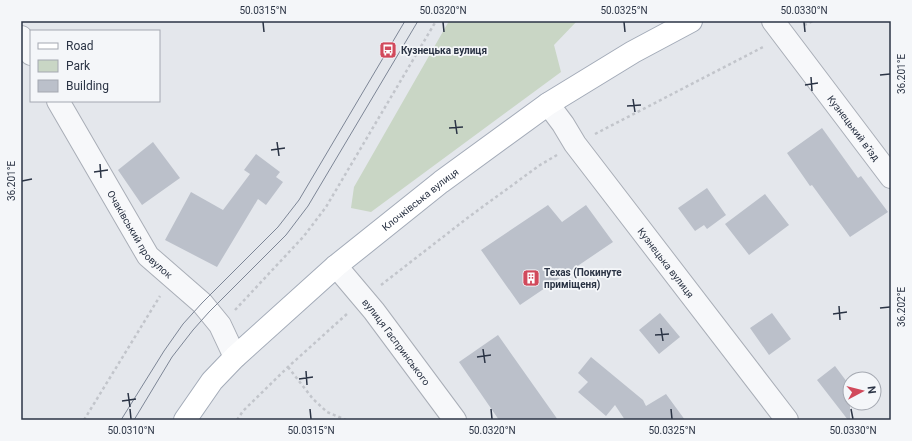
<svg xmlns="http://www.w3.org/2000/svg" width="912" height="441" viewBox="0 0 912 441" font-family="Roboto,sans-serif">
  <style>
    .green { fill: #c9d6c5 }
    .building { fill: #bbc0ca }
    .lines { fill: none; stroke-linecap: round; stroke-linejoin: round }
    .minor-casing { stroke: #a9aeb7; stroke-width: 24 }
    .major-casing { stroke: #a3abb8; stroke-width: 24 }
    .path { stroke: #c2c5cb; stroke-width: 2.5; stroke-dasharray: 3 3; stroke-linecap: butt }
    .minor { stroke: #f7f8fa; stroke-width: 22 }
    .major { stroke: #fff; stroke-width: 22 }
    .tram { stroke: #7d8696; stroke-width: 1 }
    .ticks { fill: none; stroke: #2b3445; stroke-width: 1.5 }
    .labels { text-anchor: middle; stroke-width: 3.5; stroke-linejoin: round; paint-order: stroke }
    .poi-label { font-size: 10px; font-weight: bold; fill: #2b3445; stroke: #f4f6f9; text-anchor: start }
    .street-label { font-size: 10px; fill: #2b3445; stroke: #f4f6f9 }
    .neatline { fill: none; stroke: #2b3445; stroke-width: 1.5 }
    .ticks-label { font-size: 10px; text-anchor: middle; fill: #2b3445 }
  </style>
  <rect width="100%" height="100%" fill="#e4e7ec"/>
  <path class="green" d="M 449,21 L 577,21 L 554,45 L 561,72 L 371,212 L 351,208 L 354,187 Z"/>
  <path class="building" d="M 822,128 L 858,178 L 861,176 L 888,212 L 850,237 L 812,185 L 810,186 L 787,153 Z
    M 153,142 L 180,178 L 142,205 L 118,170 Z
    M 256,154 L 280,172 L 276,177 L 283,182 L 266,205 L 258,199 L 217,267 L 165,240 L 191,192 L 223,210 L 250,174 L 244,170 Z
    M 707,188 L 726,215 L 707,229 L 704,225 L 695,231 L 678,208 Z
    M 765,194 L 789,225 L 749,255 L 725,224 Z
    M 548,205 L 562,222 L 586,205 L 613,242 L 520,305 L 481,250 Z
    M 660,313 L 680,337 L 659,354 L 639,330 Z
    M 772,313 L 791,339 L 769,355 L 750,328 Z
    M 498,335 L 558,420 L 499,420 L 459,362 Z
    M 591,357 L 643,400 L 646,406 L 666,394 L 685,420 L 625,420 L 615,405 L 606,416 L 578,392 L 588,382 L 578,373 Z
    M 835,366 L 850,386 L 850,420 L 848,420 L 817,380 Z"/>
  <g class="lines">
    <g class="minor-casing">
      <g id="minor">
        <path id="s1" d="M 773,21 L 891,177"/>
        <path d="M 21,37 L 31,54"/>
        <path id="s2" d="M 58,101 L 148,256 L 202,303 L 220,325 L 235,357"/>
        <path id="s3" d="M 548,104 L 563,124 L 575,144 L 787,420"/>
        <path id="s4" d="M 336,266 L 374,311 L 455,420"/>
      </g>
    </g>
    <g class="major-casing">
      <g id="major">
        <path id="s5" d="M 185,420 L 212,381 L 235,357 L 336,266 L 441,182 L 548,104 L 633,52 L 691,21"/>
      </g>
    </g>
    <path class="path" d="M 804,25 L 813,21
      M 595,134 L 765,46
      M 381,285 L 470,216 L 540,165 L 557,155
      M 235,310 L 304,236 L 326,207 L 436,21
      M 288,367 L 313,399 L 327,412 L 346,420
      M 84,420 L 160,296
      M 237,420 L 243,411 L 288,367 L 348,313"/>
    <use href="#minor" class="minor"/>
    <use href="#major" class="major"/>
    <path class="tram" d="M 121,420 L 164,351 L 183,324 L 202,303 L 278,227 L 299,200 L 405,21
      M 134,420 L 172,357 L 193,330 L 209,312 L 286,235 L 308,206 L 418,21"/>
  </g>
  <path class="ticks" d="M 263,22 L 264,32M 443,22 L 444,32M 624,22 L 625,32M 804,22 L 805,32M 880,75 L 890,74M 811,77 L 812,91M 805,85 L 818,83M 633,99 L 635,112M 627,106 L 641,105M 455,120 L 457,134M 449,128 L 463,127M 277,142 L 279,156M 271,150 L 285,148M 100,164 L 101,178M 94,172 L 108,170M 22,181 L 32,179M 839,306 L 840,320M 880,308 L 890,307M 833,314 L 847,312M 661,328 L 663,341M 655,335 L 669,334M 483,349 L 485,363M 477,357 L 491,355M 306,371 L 307,385M 299,379 L 313,377M 128,393 L 130,407M 122,401 L 136,399M 130,409 L 131,419M 310,409 L 311,419M 491,409 L 492,419M 671,409 L 672,419M 851,409 L 853,419"/>
  <defs>
    <g id="bus-square" transform="scale(0.9)"><rect x="-9" y="-9" width="18" height="18" rx="4" fill="#d1495b" stroke="#f4f6f9"/><path d="M-5-6H5V4H4V6H2V4H-2V6H-4V4H-5ZM-3.5-4V0h7V-4ZM-3.5 1.2v1.5H-2V1.2ZM2 1.2v1.5H3.5V1.2Z" fill="#fff"/></g>
    <g id="building-square" transform="scale(0.9)"><rect x="-9" y="-9" width="18" height="18" rx="4" fill="#d1495b" stroke="#f4f6f9"/><path d="M-4-6H4V6H1V3H-1V6H-4ZM-2.5-4.3h1.7v1.8h-1.7ZM.8-4.3h1.7v1.8H.8ZM-2.5-1h1.7V.8h-1.7ZM.8-1h1.7V.8H.8Z" fill="#fff"/></g>
  </defs>
  <g fill-rule="evenodd">
    <use href="#bus-square" x="388" y="50"/>
    <use href="#building-square" x="531" y="278"/>
  </g>
  <g class="labels">
    <g class="poi-label">
      <text x="401" y="54">Кузнецька вулиця</text>
      <text x="544" y="276">Texas (Покинуте<tspan x="544" dy="12">приміщеня)</tspan></text>
    </g>
    <g class="street-label">
      <text dy="4" stroke="none"><textPath href="#s1" startOffset="134">Кузнецький в’їзд</textPath></text>
      <text dy="4" stroke="none"><textPath href="#s5" startOffset="324">Клочківська вулиця</textPath></text>
      <text dy="4" stroke="none"><textPath href="#s2" startOffset="157">Очаківський провулок</textPath></text>
      <text dy="4" stroke="none"><textPath href="#s3" startOffset="198">Кузнецька вулиця</textPath></text>
      <text dy="4" stroke="none"><textPath href="#s4" startOffset="97">вулиця Гаспринського</textPath></text>
    </g>
  </g>
  <rect width="912" height="441" fill="none" stroke="#f4f6f9" stroke-width="44"/>
  <rect x="30" y="30" width="130" height="72" fill="#f4f6f9" stroke="#a4a8b1"/>
  <rect x="38" y="43" width="20" height="6" fill="#ffffff" stroke="#a4a8b1"/>
  <text x="66" y="50" font-size="12" fill="#2b3445">Road</text>
  <rect x="38" y="60" width="20" height="12" fill="#c9d6c5" stroke="#a4a8b1"/>
  <text x="66" y="70" font-size="12" fill="#2b3445">Park</text>
  <rect x="38" y="80" width="20" height="12" fill="#bbc0ca" stroke="#a4a8b1"/>
  <text x="66" y="90" font-size="12" fill="#2b3445">Building</text>
  <g transform="translate(862 391) rotate(83)"><circle r="19" fill="#f4f6f9" stroke="#a4a8b1"/>
  <path d="M0-3L7 15L0 10L-7 15Z" fill="#d1495b"/>
  <text y="-6" font-size="11" font-weight="bold" text-anchor="middle" fill="#2b3445">N</text>
  </g>
  <rect x="22" y="22" width="868" height="397" class="neatline"/>
  <g class="ticks-label">
    <text x="263" y="14">50.0315°N</text>
    <text x="443" y="14">50.0320°N</text>
    <text x="624" y="14">50.0325°N</text>
    <text x="804" y="14">50.0330°N</text>
    <text transform="translate(901 74) rotate(-90)" y="4">36.201°E</text>
    <text transform="translate(11 181) rotate(-90)" y="4">36.201°E</text>
    <text transform="translate(901 307) rotate(-90)" y="4">36.202°E</text>
    <text x="131" y="434">50.0310°N</text>
    <text x="311" y="434">50.0315°N</text>
    <text x="492" y="434">50.0320°N</text>
    <text x="672" y="434">50.0325°N</text>
    <text x="853" y="434">50.0330°N</text>
  </g>
</svg>
